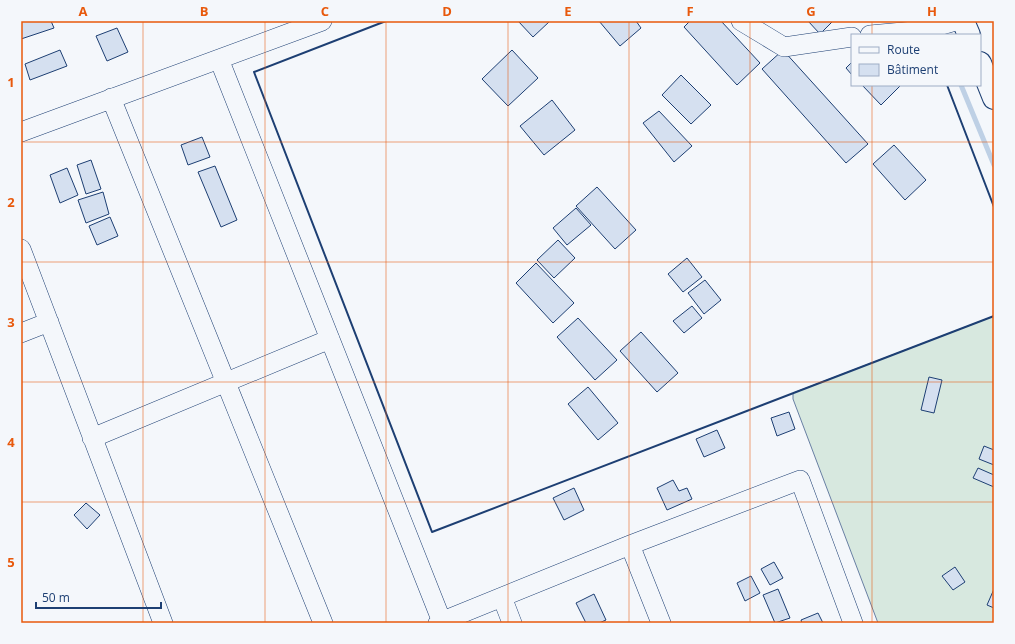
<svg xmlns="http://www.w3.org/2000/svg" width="1015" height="644" viewBox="0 0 1015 644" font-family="'Open Sans',sans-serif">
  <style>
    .grass { fill: #d7e8df; stroke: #687fa3 }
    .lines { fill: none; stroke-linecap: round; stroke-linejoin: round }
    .stream { stroke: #bed0e5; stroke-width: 5 }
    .building { fill: #d5e0f0; stroke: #1d3f73 }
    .minor-casing { stroke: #1d3f73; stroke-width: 20 }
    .major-casing { stroke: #1d3f73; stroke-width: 24 }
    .minor { stroke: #f4f7fb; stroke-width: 19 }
    .major { stroke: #f4f7fb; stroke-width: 22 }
    .wall { stroke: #1d3f73; stroke-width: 2 }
    .grid { fill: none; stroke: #e8590c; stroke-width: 1; stroke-opacity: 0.55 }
    .neatline { fill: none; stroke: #e8590c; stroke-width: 1.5 }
    .grid-label { font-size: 13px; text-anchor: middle; font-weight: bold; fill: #e8590c }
  </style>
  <rect width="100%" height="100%" fill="#f4f7fb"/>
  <path class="grass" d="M 994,316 L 994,623 L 878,623 L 793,399 L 793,393 Z"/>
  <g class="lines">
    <path class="stream" d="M 961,85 L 994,165"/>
  </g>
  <path class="building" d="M 21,21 L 51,21 L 54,28 L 21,39 Z
    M 518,21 L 550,21 L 533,37 Z
    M 599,21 L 636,21 L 641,28 L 620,46 Z
    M 690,21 L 721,21 L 760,63 L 737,85 L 684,27 Z
    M 808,21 L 833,21 L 820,34 Z
    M 117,28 L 128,52 L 107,61 L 96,36 Z
    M 60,50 L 67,66 L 30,80 L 25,64 Z
    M 512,50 L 538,78 L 508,106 L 482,79 Z
    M 783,50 L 868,144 L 846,163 L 762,69 Z
    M 852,62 L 852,75 L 846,68 Z
    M 681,75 L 711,105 L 691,124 L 662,95 Z
    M 862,85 L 900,85 L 900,86 L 881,105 Z
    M 552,100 L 575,130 L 544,155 L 520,126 Z
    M 659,111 L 692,146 L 674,162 L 643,123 Z
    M 202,137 L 210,157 L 188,165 L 181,145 Z
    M 894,145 L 926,180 L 905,200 L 873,164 Z
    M 91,160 L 101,189 L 86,194 L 77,165 Z
    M 215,166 L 237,220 L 221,227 L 198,172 Z
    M 67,168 L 78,195 L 60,203 L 50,175 Z
    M 597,187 L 636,230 L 615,249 L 576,206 Z
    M 103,192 L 109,214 L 86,223 L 78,200 Z
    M 576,208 L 591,225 L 567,245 L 553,228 Z
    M 110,217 L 118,236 L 97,245 L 89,226 Z
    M 558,240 L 575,258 L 554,278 L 537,260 Z
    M 687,258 L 702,277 L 683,292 L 668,274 Z
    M 536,263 L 574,303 L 553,323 L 516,283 Z
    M 705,280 L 721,300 L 704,314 L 688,293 Z
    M 692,306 L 702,318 L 684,333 L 673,321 Z
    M 578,318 L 617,360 L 595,380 L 557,337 Z
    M 641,332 L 678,373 L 657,392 L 620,351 Z
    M 929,377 L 942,380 L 934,413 L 921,410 Z
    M 588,387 L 618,423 L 598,440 L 568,404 Z
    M 789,412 L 795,429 L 777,436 L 771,418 Z
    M 717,430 L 725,448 L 704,457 L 696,439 Z
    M 984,446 L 994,450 L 994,465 L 979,459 Z
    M 978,468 L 994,475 L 994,487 L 973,478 Z
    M 673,480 L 679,491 L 687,488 L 692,499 L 667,510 L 657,488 Z
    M 574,488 L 584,510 L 564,520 L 553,498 Z
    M 86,503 L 100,515 L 87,529 L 74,515 Z
    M 774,562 L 783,578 L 770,585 L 761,569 Z
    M 955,567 L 965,582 L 953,590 L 942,576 Z
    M 751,576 L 760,593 L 745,601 L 737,583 Z
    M 778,589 L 790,618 L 775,623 L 763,595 Z
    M 994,589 L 994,608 L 987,605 Z
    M 594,594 L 606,620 L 599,623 L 586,623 L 576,603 Z
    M 818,613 L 823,623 L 802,623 L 801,620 Z"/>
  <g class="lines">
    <g class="minor-casing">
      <path id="minor" d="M 741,21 L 784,47 L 852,37
        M 870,35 L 925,30 L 956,21
        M 219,59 L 442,622
        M 111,98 L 323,623
        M 21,132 L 322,21
        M 21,249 L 163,623
        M 21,333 L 49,322
        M 92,438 L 330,339
        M 630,545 L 661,623
        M 502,597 L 512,623
        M 438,623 L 630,545 L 800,480 L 853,623"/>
    </g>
    <g class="major-casing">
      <path id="major" d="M 963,21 L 969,35
        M 980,63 L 994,98"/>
    </g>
    <use href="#minor" class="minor"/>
    <use href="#major" class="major"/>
    <path class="wall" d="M 386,21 L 254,72 L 432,532 L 994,316
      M 947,85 L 994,207"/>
  </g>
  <path class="grid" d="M 143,21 L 143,623M 265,21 L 265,623M 386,21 L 386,623M 508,21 L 508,623M 629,21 L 629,623M 750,21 L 750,623M 872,21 L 872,35M 872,85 L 872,623M 21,142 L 994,142M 21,262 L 994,262M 21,382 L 994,382M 21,502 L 994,502"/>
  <rect width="1015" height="644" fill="none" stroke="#f4f7fb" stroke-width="44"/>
  <rect x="851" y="34" width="130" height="52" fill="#f4f7fb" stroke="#9eadc5"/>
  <rect x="859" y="47" width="20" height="6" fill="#f4f7fb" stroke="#9eadc5"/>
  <text x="887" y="54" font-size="12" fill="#1d3f73">Route</text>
  <rect x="859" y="64" width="20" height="12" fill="#d5e0f0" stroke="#9eadc5"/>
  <text x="887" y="74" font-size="12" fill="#1d3f73">Bâtiment</text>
  <path d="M36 602v6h125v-6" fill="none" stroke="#1d3f73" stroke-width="2"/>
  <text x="42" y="602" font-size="12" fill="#1d3f73" stroke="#f4f7fb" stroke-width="3" paint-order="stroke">50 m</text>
  <rect x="22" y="22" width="971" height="600" class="neatline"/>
  <g class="grid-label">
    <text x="83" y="16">A</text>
    <text x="204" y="16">B</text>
    <text x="325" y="16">C</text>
    <text x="447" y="16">D</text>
    <text x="568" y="16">E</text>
    <text x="690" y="16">F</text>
    <text x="811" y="16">G</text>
    <text x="932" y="16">H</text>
    <text x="11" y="87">1</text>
    <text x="11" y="207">2</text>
    <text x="11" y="327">3</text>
    <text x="11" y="447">4</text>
    <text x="11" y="567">5</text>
  </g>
</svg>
